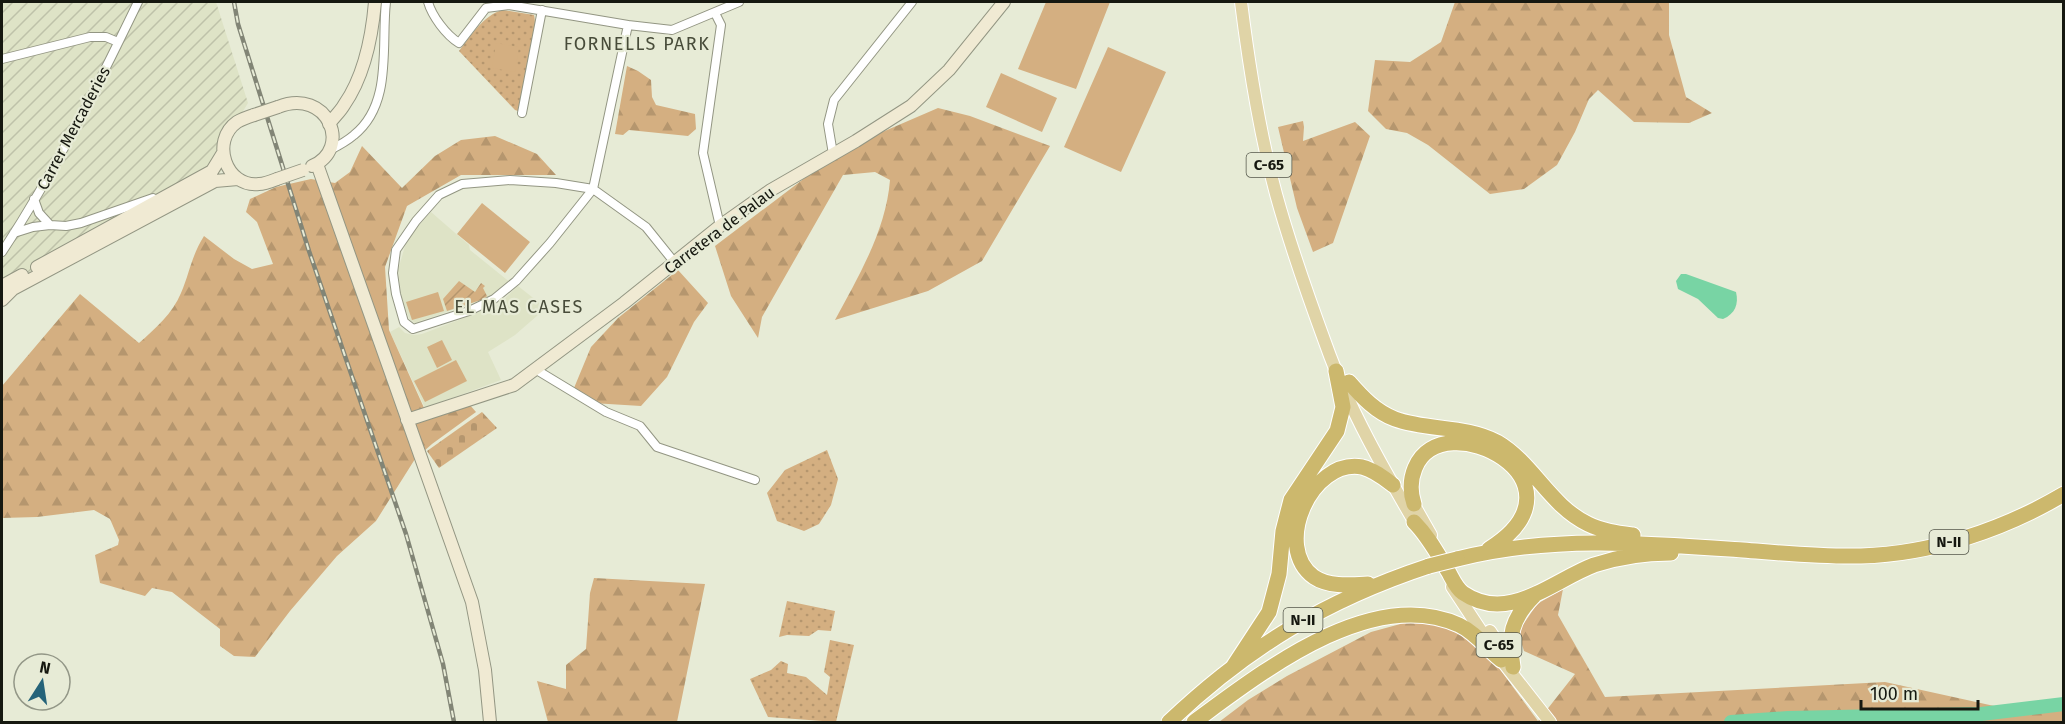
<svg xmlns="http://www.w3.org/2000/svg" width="2065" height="724" viewBox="0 0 2065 724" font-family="'Fira Sans',sans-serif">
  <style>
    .built { fill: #dee3c6 }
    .industrial { fill: url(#industrial-furrows) }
    .grass { fill: url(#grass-dots) }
    .forest { fill: url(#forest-firs) }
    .cemetery { fill: url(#cemetery-stones) }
    .garden { fill: url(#garden-furrows) }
    .pitch { fill: #d4af81 }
    .water { fill: #78d4a4 }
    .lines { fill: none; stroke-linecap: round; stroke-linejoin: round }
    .river { stroke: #78d4a4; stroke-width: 14 }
    .street-casing { stroke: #939683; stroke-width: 10 }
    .secondary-casing { stroke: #939683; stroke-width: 14 }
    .primary-casing { stroke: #fff; stroke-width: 14 }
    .highway-casing { stroke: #fff; stroke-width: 17 }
    .street { stroke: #fff; stroke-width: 8 }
    .secondary { stroke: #f0ead3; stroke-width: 12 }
    .primary { stroke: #e0d4a7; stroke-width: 12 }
    .highway { stroke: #ccb86d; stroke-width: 15 }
    .rail-casing { stroke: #828576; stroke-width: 4.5 }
    .rail { stroke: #e7ebd6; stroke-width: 2; stroke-dasharray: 7; stroke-linecap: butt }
    .secondary-bridge-casing { stroke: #939683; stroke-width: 14; stroke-linecap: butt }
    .highway-bridge-casing { stroke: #fff; stroke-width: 17; stroke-linecap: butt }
    .secondary-bridge { stroke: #f0ead3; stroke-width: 12 }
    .highway-bridge { stroke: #ccb86d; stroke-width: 15 }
    .labels { text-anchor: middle; stroke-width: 4.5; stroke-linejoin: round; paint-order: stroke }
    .shield { fill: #e7ebd6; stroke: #55574b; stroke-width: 1.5 }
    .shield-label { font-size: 15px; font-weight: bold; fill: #161810 }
    .street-label { font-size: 16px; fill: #161810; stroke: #e7ebd6 }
    .neighbourhood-label { font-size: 18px; letter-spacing: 1.5px; fill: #484c3a; stroke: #e7ebd6 }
  </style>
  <defs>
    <pattern id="industrial-furrows" width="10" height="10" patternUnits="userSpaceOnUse" patternTransform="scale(1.5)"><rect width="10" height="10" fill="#dee3c6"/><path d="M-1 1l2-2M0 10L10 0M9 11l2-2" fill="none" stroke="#bec2a9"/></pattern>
    <pattern id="grass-dots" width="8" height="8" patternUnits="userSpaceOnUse" patternTransform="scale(1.5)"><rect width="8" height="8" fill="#d4af81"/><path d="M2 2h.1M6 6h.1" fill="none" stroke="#b5966e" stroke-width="1.8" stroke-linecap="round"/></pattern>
    <pattern id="forest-firs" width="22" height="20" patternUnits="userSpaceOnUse" patternTransform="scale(1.5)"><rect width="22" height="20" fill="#d4af81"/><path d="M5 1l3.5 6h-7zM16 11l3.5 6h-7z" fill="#b5966e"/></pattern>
    <pattern id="cemetery-stones" width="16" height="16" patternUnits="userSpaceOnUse" patternTransform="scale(1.5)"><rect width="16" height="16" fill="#d4af81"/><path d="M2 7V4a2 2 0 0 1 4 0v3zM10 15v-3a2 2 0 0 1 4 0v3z" fill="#b5966e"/></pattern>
    <pattern id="garden-furrows" width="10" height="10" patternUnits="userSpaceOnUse" patternTransform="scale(1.5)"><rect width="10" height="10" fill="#d4af81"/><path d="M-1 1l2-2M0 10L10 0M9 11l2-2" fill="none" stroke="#b5966e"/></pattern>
  </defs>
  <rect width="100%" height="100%" fill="#e7ebd6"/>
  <path class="built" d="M 431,212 L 469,245 L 470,250 L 511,283 L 484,299 L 415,323 L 410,320 L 402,301 L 398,270 L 405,246 L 414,231 Z
    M 518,286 L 546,308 L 515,335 L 488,352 L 501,380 L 425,408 L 390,332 L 399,327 L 405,333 L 414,335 L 422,334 L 498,305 Z"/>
  <path class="industrial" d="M 2,2 L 216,2 L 248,103 L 225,141 L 221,172 L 5,290 L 2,317 Z"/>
  <path class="grass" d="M 503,10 L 534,15 C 539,35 523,88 518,111 L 515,110 L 459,51 C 471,36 483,15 503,10 Z
    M 827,450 L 838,479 L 831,505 L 819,524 L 804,531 L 777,521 L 767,493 L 785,470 Z
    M 787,601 L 835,611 L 831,631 L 818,630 L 809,636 L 787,635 L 779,637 Z
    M 830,640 L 854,645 L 836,722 L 768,717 L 750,679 L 771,670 L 781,661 L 788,664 L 787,673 L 806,677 L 827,695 L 830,677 L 824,672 Z"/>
  <path class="forest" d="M 1455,2 L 1669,2 L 1669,35 L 1686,97 L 1712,113 L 1689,123 L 1634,122 L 1598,90 L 1589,99 L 1575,132 L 1557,165 L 1524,189 L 1490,194 L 1428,145 L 1407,133 L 1386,129 L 1368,111 L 1375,60 L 1410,62 L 1441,42 Z
    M 627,66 L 638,71 L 651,80 L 652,97 L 656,105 L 695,114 L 696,129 L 688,136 L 629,130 L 623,135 L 615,134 Z
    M 938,108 L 970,116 L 1050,146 L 982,261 L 928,291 L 835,320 C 858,277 886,231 890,180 L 875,172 L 843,175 L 762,317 L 758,338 L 731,296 L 715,246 L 843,149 Z
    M 1303,121 L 1304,127 L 1303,141 L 1355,122 L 1370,136 L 1333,243 L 1313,252 L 1297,208 L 1278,127 Z
    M 495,136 L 537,154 L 556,175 L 461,175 L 407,206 L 385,267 L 389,330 L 429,419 L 469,404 L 476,412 L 432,444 L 415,459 L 376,521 L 337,556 L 290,611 L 255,657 L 234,656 L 220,646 L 220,629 L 172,592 L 152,588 L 145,596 L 100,583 L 95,555 L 118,545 L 119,540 L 110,519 L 94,510 L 37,517 L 2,518 L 2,386 L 80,294 L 139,343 C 155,329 173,313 181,293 C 190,272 191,257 204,236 L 234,259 L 252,269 L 273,264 L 257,222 L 246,212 L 250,199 L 276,187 L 311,179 L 335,183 L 350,172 L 362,146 L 402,188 L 435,156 L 461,140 Z
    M 678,270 L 708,303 L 694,322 L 667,377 L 641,406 L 592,403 L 574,388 L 591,347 L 618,318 Z
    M 594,578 L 705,584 L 677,722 L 548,722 L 537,681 L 566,689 L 566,665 L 586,649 L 590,593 Z
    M 1563,589 L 1558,615 L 1605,697 L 1885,682 L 2017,711 L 2064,707 L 2063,722 L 1219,722 L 1248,700 L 1287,676 L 1371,632 L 1415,620 L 1439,625 L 1470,639 L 1496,664 L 1538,721 L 1575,674 L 1524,651 L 1518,632 L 1537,604 Z"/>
  <path class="cemetery" d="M 482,412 L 497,428 L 439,468 L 427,451 Z"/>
  <path class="garden" d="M 459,281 L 475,292 L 481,283 L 485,286 L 483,288 L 487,296 L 484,299 L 447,311 L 443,299 Z"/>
  <path class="pitch" d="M 1046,2 L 1110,2 L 1076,89 L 1018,69 Z
    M 496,43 L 519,47 L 515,72 L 492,68 Z
    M 1108,47 L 1166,72 L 1121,172 L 1064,147 Z
    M 1001,73 L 1057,98 L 1042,132 L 986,107 Z
    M 482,203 L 530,242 L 505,273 L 457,234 Z
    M 438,292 L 444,311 L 412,320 L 406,302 Z
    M 442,340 L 452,360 L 437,368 L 427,347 Z
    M 456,360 L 467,381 L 425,402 L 414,381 Z"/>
  <path class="water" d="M 1681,274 L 1686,274 L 1736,292 C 1739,304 1735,314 1723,319 L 1718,318 L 1698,299 L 1678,289 L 1676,281 Z"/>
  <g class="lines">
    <path class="river" d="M 1731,722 L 1788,718 L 1981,714 L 2064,704"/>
    <g class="street-casing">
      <path id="street" d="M 428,2 C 432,16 446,35 459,43 L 486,8 L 509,5 L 628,25 L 672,30 L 739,2
        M 715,13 L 721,25 L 703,153 L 720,226
        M 628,25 L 593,189 L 550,243 L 516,281 L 494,299 L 469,311 L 413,329 L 404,322 L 396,294 L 393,273 L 396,250 L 416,221 L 439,195 L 462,184 L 510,180 L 556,183 L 593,189 L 646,227 L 675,263
        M 2,59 L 90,37 L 106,37 L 118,42
        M 522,113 L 542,10
        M 330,150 C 338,146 347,141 354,135 C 393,104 381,45 386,2
        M 833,154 L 828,124 L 834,100 L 912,2
        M 34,199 L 39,213 L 50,225
        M 14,233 L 33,227 L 50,225 L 66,226 L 81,223 L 153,198
        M 2,252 C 54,173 97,87 138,2
        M 535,369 L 606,412 L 640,426 L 657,447 L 755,480"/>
    </g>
    <g class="secondary-casing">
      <path id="secondary" d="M 278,107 C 328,87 353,149 312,166
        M 254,115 C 248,117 242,119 237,122 C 210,141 226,188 259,184 C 265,184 272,181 277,179
        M 329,124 C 334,117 340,112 344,105 C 365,75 372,37 375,2
        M 317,164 L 472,602 L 485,670 L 490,722
        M 37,267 L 212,171 L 223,153
        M 2,286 L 22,275
        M 2,300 L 13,289 L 215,181 L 238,179
        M 407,420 L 514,385 L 624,303 L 720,226 L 771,190 L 856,141 L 911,106 L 949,70 L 1004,2"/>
    </g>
    <g class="primary-casing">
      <path id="primary" d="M 1241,2 C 1249,66 1259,131 1276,194 C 1290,245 1308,296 1326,345 C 1348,407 1385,472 1418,528
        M 1410,498 L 1431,535
        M 1452,587 L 1489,643
        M 1490,631 L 1512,665
        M 1503,662 L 1550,722"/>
    </g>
    <g class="highway-casing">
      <path id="highway" d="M 1349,382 C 1362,397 1376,412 1395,419 C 1428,431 1465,425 1497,442 C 1533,463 1550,506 1588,524 C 1602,531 1618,533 1633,535
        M 1414,504 C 1410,492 1410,480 1415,468 C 1442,401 1597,481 1489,549
        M 1414,522 C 1428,536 1437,553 1448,571 C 1452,578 1456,588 1463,593 C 1508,624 1552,581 1594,565 C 1618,557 1645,553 1671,553
        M 1457,559 C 1551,535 1647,543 1743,550 C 1782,553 1821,557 1861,556 C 1931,554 2003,530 2064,494
        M 1368,584 C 1350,585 1329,587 1314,577 C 1272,547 1311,458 1362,467 C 1374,470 1384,478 1393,485
        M 1233,667 L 1269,612 L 1279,574 L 1283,531 L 1291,500 L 1337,431 L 1343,407 L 1336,371
        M 1513,667 C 1508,636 1511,619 1534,596
        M 1169,722 C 1248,647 1326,600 1429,566
        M 1194,722 C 1261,673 1371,585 1459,625 C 1476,633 1486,648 1501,660"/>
    </g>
    <use href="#street" class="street"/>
    <use href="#secondary" class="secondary"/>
    <use href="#primary" class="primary"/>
    <use href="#highway" class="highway"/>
    <g class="rail-casing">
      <path id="rail" d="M 234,2 L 238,24 L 309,251 L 406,534 L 443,664 L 454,722"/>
    </g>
    <use href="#rail" class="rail"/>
    <g class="secondary-bridge-casing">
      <path id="secondary-bridge" d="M 254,115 L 278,107
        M 277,179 L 303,170"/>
    </g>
    <g class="highway-bridge-casing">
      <path id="highway-bridge" d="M 1429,566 L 1457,559"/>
    </g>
    <use href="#secondary-bridge" class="secondary-bridge"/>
    <use href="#highway-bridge" class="highway-bridge"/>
  </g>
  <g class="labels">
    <g class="shield">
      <rect x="1246.5" y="153" width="45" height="24" rx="4.5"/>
      <rect x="1929.5" y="530" width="39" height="24" rx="4.5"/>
      <rect x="1283.5" y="608" width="39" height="24" rx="4.5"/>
      <rect x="1476.5" y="633" width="45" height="24" rx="4.5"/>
    </g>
    <g class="shield-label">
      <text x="1269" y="170">C-65</text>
      <text x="1949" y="547">N-II</text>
      <text x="1303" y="625">N-II</text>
      <text x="1499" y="650">C-65</text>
    </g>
    <g class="street-label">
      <text transform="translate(73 128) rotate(-62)" y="6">Carrer Mercaderies</text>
      <text transform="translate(719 230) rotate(-37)" y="6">Carretera de Palau</text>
    </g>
    <g class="neighbourhood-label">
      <text x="637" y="50">FORNELLS PARK</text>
      <text x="519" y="313">EL MAS CASES</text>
    </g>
  </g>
  <rect width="2065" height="724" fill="none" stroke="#161810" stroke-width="6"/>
  <g transform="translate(42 682) rotate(12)"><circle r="28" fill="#e7ebd6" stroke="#939787" stroke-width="1.5"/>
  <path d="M0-4.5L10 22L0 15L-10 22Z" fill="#256379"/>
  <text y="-9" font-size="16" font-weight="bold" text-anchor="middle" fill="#161810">N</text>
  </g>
  <path d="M1861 700v9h117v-9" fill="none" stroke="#161810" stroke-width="3"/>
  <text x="1870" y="700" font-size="18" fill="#161810" stroke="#e7ebd6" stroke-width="4.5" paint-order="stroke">100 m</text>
</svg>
